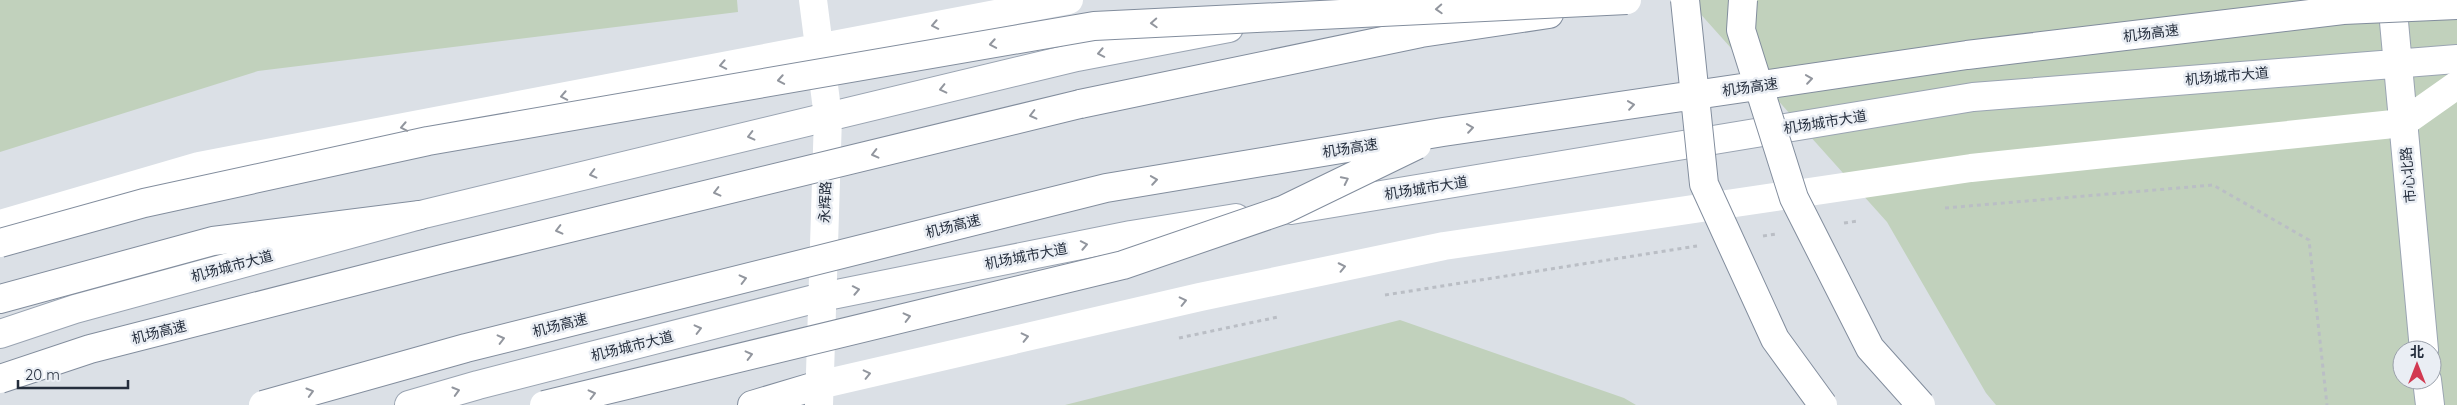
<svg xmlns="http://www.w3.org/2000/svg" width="2457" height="405" viewBox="0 0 2457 405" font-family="Quicksand,'Noto Sans SC',sans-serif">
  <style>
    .green { fill: #c1d1bc; fill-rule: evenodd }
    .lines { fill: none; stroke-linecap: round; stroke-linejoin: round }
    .primary-casing { stroke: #9aa4b2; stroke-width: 30 }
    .highway-casing { stroke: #828d9d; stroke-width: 30 }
    .path { stroke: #babec5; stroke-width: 3; stroke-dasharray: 4 4; stroke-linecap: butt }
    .secondary { stroke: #fff; stroke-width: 28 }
    .primary { stroke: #fff; stroke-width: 28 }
    .highway { stroke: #fff; stroke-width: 28 }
    .highway-bridge-casing { stroke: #828d9d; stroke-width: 30; stroke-linecap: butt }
    .highway-bridge { stroke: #fff; stroke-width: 28 }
    .oneway { stroke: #92969e }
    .labels { text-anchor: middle; stroke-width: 5; stroke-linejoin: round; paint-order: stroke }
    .street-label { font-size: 14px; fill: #252e3d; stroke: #eaeef4 }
  </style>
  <rect width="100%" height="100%" fill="#dbe0e6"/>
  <path class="green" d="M 0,0 L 737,0 L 738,12 L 258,71 L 0,152 Z
    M 1688,0 L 2457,0 L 2457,405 L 1996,405 L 1986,393 L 1887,222 ZM 2402,350 L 2432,350 L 2432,380 L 2402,380 Z
    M 1400,320 L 1624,398 L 1636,405 L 1065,405 Z"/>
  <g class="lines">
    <g class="primary-casing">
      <path id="primary" d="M 2392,0 L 2424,350
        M 1291,210 L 1973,97 L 2457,59
        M 0,334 L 75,309 L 420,215 L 1077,57 L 1229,28
        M 2427,380 L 2430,405
        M 409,405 L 478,385 L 822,297 L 1131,235 L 1236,218"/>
    </g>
    <g class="highway-casing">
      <path id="highway" d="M 1080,104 L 1421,33 L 1549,14
        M 0,299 L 213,241 L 420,215
        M 752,405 L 819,385"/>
    </g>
    <path class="path" d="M 1945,208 L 2213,185 L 2309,240 L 2327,405
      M 1844,223 L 1858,221
      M 1763,236 L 1776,234
      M 1385,295 L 1697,246
      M 1179,338 L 1278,317"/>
    <path class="secondary" d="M 813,0 L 828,117 L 819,405
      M 0,224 L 199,166 L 1069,0
      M 819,385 L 1200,297 L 1444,246 L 1971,168 L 2403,123 L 2457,85"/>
    <use href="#primary" class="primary"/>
    <use href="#highway" class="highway"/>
    <g class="highway-bridge-casing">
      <path id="highway-bridge" d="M 1685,0 L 1704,184 L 1775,339 L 1823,405
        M 1743,0 L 1741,30 L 1794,198 L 1870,348 L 1921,405
        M 0,243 L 144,203 L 428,141 L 1094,26 L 1627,0
        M 0,379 L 90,349 L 446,258 L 1080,104
        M 263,405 L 466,348 L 1106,188 L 1443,132 L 1967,55 L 2343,10 L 2457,5
        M 544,405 L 1123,265 L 1283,210 L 1417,145"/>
    </g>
    <use href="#highway-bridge" class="highway-bridge"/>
  </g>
  <defs><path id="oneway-chevron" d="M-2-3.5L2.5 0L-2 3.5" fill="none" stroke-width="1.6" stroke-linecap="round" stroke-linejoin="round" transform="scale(1.25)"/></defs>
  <g class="oneway">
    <use href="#oneway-chevron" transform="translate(1439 9) rotate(177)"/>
    <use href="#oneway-chevron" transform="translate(1154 23) rotate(177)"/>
    <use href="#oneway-chevron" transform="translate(935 25) rotate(169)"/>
    <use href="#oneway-chevron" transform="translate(993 44) rotate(170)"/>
    <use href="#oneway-chevron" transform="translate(1101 53) rotate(169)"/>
    <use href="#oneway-chevron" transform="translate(723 65) rotate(169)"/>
    <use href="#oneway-chevron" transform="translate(1809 79) rotate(-8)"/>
    <use href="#oneway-chevron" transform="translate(781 80) rotate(170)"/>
    <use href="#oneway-chevron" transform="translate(943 89) rotate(167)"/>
    <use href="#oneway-chevron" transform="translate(564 96) rotate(169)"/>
    <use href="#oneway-chevron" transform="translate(1631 105) rotate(-8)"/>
    <use href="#oneway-chevron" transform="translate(1033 115) rotate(166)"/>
    <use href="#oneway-chevron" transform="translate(404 127) rotate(169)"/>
    <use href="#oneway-chevron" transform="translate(1470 128) rotate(-8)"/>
    <use href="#oneway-chevron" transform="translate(751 136) rotate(166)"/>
    <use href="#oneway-chevron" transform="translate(875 154) rotate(166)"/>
    <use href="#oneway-chevron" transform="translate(593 174) rotate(166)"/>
    <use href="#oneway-chevron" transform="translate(1154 180) rotate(-9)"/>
    <use href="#oneway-chevron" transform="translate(1345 180) rotate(-26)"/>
    <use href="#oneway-chevron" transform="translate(717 192) rotate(166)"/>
    <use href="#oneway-chevron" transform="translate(559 230) rotate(166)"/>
    <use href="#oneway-chevron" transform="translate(1084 245) rotate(-11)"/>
    <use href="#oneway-chevron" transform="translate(1342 267) rotate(-12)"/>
    <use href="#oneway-chevron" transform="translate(743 279) rotate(-14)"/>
    <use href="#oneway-chevron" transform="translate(856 290) rotate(-11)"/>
    <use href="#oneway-chevron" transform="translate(1183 301) rotate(-13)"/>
    <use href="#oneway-chevron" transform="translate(907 317) rotate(-14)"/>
    <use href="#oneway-chevron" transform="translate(698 329) rotate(-14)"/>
    <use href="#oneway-chevron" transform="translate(1025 337) rotate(-13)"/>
    <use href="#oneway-chevron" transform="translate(501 339) rotate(-14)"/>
    <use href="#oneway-chevron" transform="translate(749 355) rotate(-14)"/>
    <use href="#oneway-chevron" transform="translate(867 374) rotate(-13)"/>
    <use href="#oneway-chevron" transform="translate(456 391) rotate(-16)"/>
    <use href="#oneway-chevron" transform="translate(310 392) rotate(-16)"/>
    <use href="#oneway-chevron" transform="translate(592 394) rotate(-14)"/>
  </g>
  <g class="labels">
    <g class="street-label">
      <text transform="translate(2151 33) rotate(-7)" y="5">机场高速</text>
      <text transform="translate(2227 76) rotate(-5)" y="5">机场城市大道</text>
      <text transform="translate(1750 87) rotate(-8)" y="5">机场高速</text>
      <text transform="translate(1825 122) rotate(-9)" y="5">机场城市大道</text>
      <text transform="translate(1350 148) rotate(-9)" y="5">机场高速</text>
      <text transform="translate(2408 175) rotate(-95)" y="5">市心北路</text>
      <text transform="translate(1426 188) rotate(-9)" y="5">机场城市大道</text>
      <text transform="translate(825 202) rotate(-88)" y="5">永辉路</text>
      <text transform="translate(953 226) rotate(-14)" y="5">机场高速</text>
      <text transform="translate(1026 256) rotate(-11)" y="5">机场城市大道</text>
      <text transform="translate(232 266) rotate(-15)" y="5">机场城市大道</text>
      <text transform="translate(560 325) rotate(-14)" y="5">机场高速</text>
      <text transform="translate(159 332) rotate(-14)" y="5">机场高速</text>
      <text transform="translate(632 346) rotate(-14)" y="5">机场城市大道</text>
    </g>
  </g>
  <g transform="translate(2417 365)"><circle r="24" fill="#eaeef4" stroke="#9ba1ab"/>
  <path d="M0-4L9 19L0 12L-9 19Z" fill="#d23951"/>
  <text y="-8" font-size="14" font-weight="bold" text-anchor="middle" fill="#252e3d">北</text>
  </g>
  <path d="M18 380v8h110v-8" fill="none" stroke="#252e3d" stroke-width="2.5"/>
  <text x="25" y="380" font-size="15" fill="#252e3d" stroke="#eaeef4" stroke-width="4" paint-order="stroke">20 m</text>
</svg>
